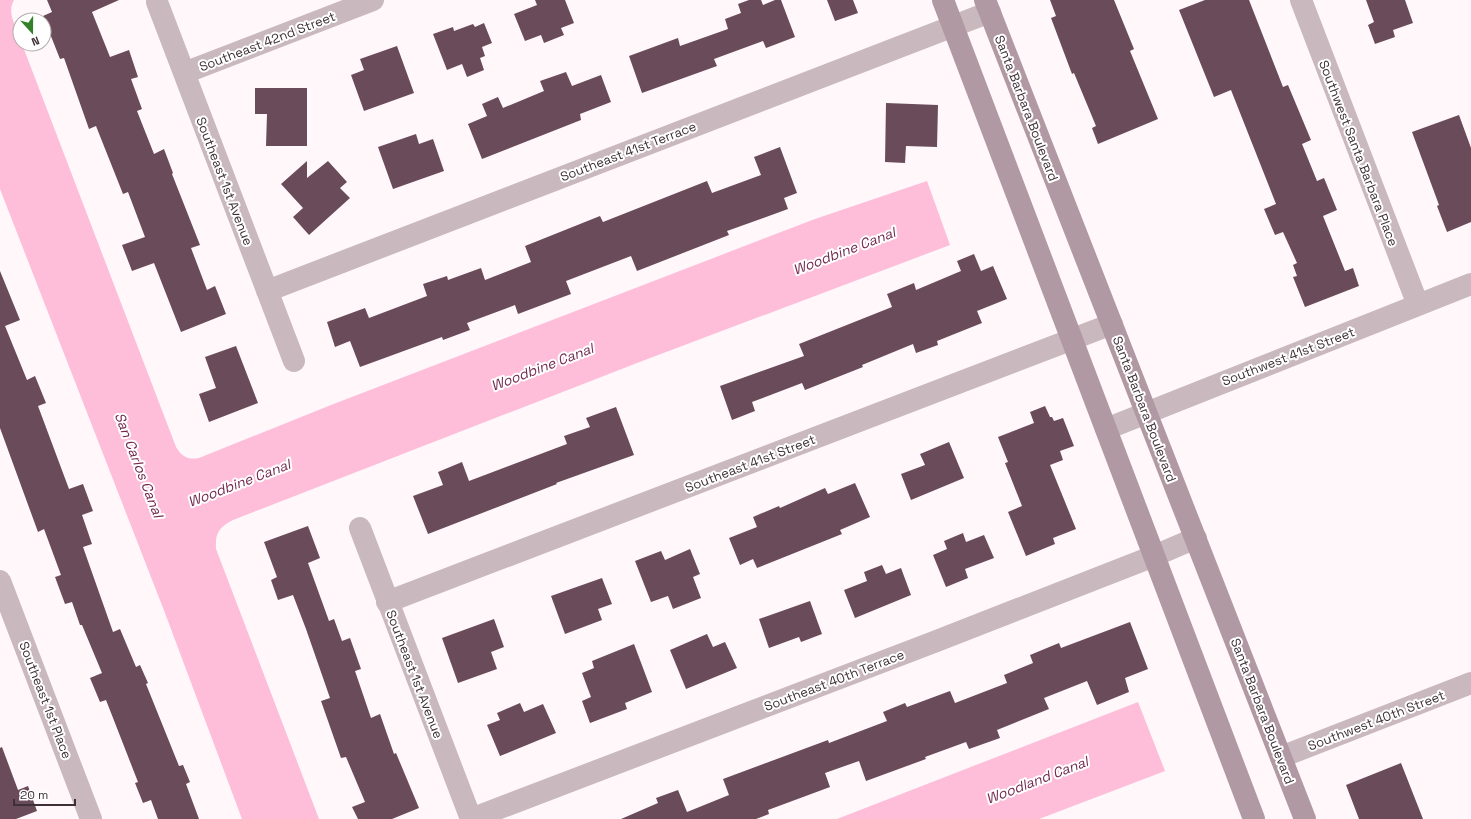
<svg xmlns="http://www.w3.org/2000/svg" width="1471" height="819" viewBox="0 0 1471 819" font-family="'Space Grotesk',sans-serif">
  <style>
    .water { fill: #febdd9 }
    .building { fill: #6a4b59 }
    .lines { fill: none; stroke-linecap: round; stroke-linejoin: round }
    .street { stroke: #c9b9bf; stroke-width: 22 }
    .secondary { stroke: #b199a3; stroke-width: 22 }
    .labels { text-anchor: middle; stroke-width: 4; stroke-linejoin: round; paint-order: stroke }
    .street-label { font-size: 13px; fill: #3e3036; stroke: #fff }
    .water-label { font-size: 14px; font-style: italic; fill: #72284e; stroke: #fff }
  </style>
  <rect width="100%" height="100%" fill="#fff7fa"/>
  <path class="water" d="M 0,0 L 14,0 C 5,16 20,28 20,44 L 22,44 L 176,447 C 182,457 188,460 199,458 L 331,405 L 815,219 L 927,181 L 950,245 L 637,363 L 233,520 C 219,527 215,533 216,549 L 319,819 L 242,819 L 165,613 L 0,189 Z
    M 1138,702 L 1165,771 L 1039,819 L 837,819 Z"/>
  <path class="building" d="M 47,0 L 119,0 L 92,12 L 110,57 L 129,50 L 138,77 L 131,79 L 142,109 L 137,111 L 154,154 L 164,149 L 173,173 L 172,174 L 200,245 L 191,248 L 207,290 L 215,286 L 226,314 L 181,332 L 154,263 L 132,271 L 122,245 L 145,237 L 128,192 L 123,194 L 96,126 L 89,129 L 64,58 L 60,59 L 43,16 L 52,12 Z
    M 535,0 L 565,0 L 574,23 L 561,28 L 564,35 L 544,43 L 541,35 L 525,41 L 514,14 L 537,5 Z
    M 749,0 L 761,0 L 763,5 L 775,0 L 781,0 L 795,37 L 766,48 L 763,41 L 714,59 L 717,66 L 642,93 L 629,56 L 678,38 L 680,46 L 728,29 L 725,19 L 741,13 L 738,4 Z
    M 827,0 L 853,0 L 858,13 L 835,21 Z
    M 1050,0 L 1114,0 L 1134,49 L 1130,51 L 1158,119 L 1098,144 L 1092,128 L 1096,126 L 1074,73 L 1072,74 L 1051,18 L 1056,16 Z
    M 1205,0 L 1249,0 L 1283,87 L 1288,85 L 1311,140 L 1302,144 L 1317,181 L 1324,178 L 1337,210 L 1323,216 L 1345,271 L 1353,268 L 1359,286 L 1305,307 L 1293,277 L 1297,276 L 1293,265 L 1297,263 L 1283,232 L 1275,235 L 1264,209 L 1276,204 L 1231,90 L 1214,97 L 1179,10 Z
    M 1366,0 L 1405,0 L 1413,23 L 1393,30 L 1395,37 L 1375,44 L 1368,25 L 1374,22 Z
    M 484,23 L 492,43 L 482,47 L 485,56 L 480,58 L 484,70 L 467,77 L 462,64 L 447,70 L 433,34 L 453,27 L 454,31 L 473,24 L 475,27 Z
    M 397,46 L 414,93 L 364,111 L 351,75 L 364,70 L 360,59 Z
    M 566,72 L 572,86 L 601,75 L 611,102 L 580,114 L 581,120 L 482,159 L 468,124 L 487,116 L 482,104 L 498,97 L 503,108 L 544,91 L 540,81 Z
    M 255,88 L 307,88 L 307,146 L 266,146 L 267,114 L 255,114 Z
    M 886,103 L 938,105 L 937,147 L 906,146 L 905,163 L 885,162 Z
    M 1459,115 L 1471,148 L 1471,222 L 1447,232 L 1437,206 L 1439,205 L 1412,132 Z
    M 416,134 L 419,144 L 433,139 L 444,171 L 393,189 L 378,147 Z
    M 780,147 L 797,193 L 784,198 L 788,209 L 727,231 L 729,235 L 637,271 L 631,256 L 566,281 L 571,294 L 518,314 L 515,305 L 467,323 L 470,330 L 443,340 L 442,337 L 360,367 L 350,341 L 335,347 L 327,322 L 365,308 L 369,318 L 427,296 L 423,284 L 447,276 L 448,280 L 481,268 L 485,280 L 531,262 L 525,246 L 600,216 L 603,222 L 707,181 L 712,193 L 761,175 L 754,157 Z
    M 307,161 L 307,178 L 328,161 L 347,182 L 340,188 L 350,198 L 309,235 L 293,217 L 303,208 L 281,184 Z
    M 974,254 L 981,271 L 993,266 L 1007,299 L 977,311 L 982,323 L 937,341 L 938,345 L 916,353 L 913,344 L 862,365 L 863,367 L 805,390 L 802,383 L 752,402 L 755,411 L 732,420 L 720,386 L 804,356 L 799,344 L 892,307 L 887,294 L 914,283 L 916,290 L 961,271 L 957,261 Z
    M 0,271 L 20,320 L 5,326 L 27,380 L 35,376 L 46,403 L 38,406 L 69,489 L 83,484 L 93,511 L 82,515 L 92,544 L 83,547 L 113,632 L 120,629 L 136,667 L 140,665 L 148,683 L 146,684 L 179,766 L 183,765 L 190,782 L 186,784 L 199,819 L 158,819 L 151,800 L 143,803 L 135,783 L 138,782 L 106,700 L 100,702 L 90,678 L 102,673 L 82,625 L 80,625 L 72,602 L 65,604 L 55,577 L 61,575 L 44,529 L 38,532 L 0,428 Z
    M 236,346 L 258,403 L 209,422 L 199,394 L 216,388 L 205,357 Z
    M 1045,406 L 1050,417 L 1052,417 L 1054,421 L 1063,418 L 1074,446 L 1060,451 L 1063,460 L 1050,465 L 1076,529 L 1053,538 L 1055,544 L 1026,556 L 1008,512 L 1022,506 L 1005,463 L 1008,462 L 998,437 L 1034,423 L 1030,412 Z
    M 616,407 L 634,455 L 556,483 L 557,484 L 428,534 L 413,496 L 443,485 L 438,472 L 462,462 L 469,481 L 567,444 L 564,436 L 590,427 L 586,418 Z
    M 949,442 L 964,478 L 911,500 L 901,474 L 925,465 L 920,454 Z
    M 855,483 L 870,517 L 840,530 L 842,534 L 757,568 L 753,559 L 740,565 L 729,538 L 757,527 L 753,517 L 779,506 L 780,508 L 825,488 L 828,494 Z
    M 308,526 L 320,558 L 308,563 L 329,621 L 334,619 L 342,641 L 350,638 L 361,669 L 355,671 L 371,718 L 380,714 L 394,754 L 396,753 L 419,808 L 392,819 L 358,819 L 352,807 L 365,802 L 346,757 L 341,758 L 321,701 L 330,698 L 306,629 L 293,595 L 278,600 L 271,580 L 277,577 L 264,542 Z
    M 963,533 L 966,542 L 984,535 L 994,558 L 965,569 L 968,578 L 946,587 L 933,555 L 947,549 L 944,541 Z
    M 690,549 L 700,574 L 693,577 L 701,598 L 673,609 L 668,596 L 651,602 L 635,561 L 661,551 L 665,560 Z
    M 882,565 L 886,574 L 901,568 L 911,595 L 855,618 L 844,590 L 867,581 L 864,572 Z
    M 602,578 L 612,604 L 598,609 L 602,620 L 565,634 L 551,596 Z
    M 810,601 L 822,634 L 801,642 L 799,637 L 769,648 L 759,619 Z
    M 494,619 L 504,647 L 491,652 L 497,669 L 458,683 L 442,638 Z
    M 1130,622 L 1148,669 L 1125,678 L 1129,692 L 1097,705 L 1087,681 L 1044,698 L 1049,709 L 997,730 L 1000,738 L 969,749 L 966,742 L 925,757 L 926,759 L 866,781 L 859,761 L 825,773 L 830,787 L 768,810 L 769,814 L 756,819 L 621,819 L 658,803 L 656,798 L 678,790 L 687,812 L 729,795 L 723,779 L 828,740 L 829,743 L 887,721 L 883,712 L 905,703 L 907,707 L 950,691 L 955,703 L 1007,683 L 1004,675 L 1033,663 L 1030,655 L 1059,643 L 1061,648 Z
    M 707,634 L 713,647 L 725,642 L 737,668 L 686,689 L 670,650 Z
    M 634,644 L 652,692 L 625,703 L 627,709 L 590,723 L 582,701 L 591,697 L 582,673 L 594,668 L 592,661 Z
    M 520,703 L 524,712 L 543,704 L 556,733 L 500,756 L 487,725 L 500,720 L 497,713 Z
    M 2,747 L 18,790 L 28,786 L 37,811 L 16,819 L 0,819 L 0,748 Z
    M 1401,763 L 1423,819 L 1359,819 L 1346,785 Z"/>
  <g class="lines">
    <path class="street" d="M 1301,0 L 1418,305
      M 157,2 L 294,361
      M 184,73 L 373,0
      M 267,291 L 990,12
      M 1106,429 L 1471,284
      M 360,528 L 471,819 L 934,642 L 1154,556 L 1196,538
      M 0,581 L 91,819
      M 387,602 L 1112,324
      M 1281,757 L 1471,683"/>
    <path class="secondary" d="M 943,0 L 1254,819
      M 985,0 L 1305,819"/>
  </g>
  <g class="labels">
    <g class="street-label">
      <text transform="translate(267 41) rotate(-21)" y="5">Southeast 42nd Street</text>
      <text transform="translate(1027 108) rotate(69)" y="5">Santa Barbara Boulevard</text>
      <text transform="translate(628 151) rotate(-21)" y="5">Southeast 41st Terrace</text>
      <text transform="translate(1359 153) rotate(69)" y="5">Southwest Santa Barbara Place</text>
      <text transform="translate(225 181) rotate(69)" y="5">Southeast 1st Avenue</text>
      <text transform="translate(1288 356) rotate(-21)" y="5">Southwest 41st Street</text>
      <text transform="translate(1145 409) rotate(69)" y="5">Santa Barbara Boulevard</text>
      <text transform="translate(750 463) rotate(-21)" y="5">Southeast 41st Street</text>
      <text transform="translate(415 674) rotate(69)" y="5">Southeast 1st Avenue</text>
      <text transform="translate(834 680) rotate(-21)" y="5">Southeast 40th Terrace</text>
      <text transform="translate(46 700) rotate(69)" y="5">Southeast 1st Place</text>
      <text transform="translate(1263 711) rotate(69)" y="5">Santa Barbara Boulevard</text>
      <text transform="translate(1376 720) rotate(-21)" y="5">Southwest 40th Street</text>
    </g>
    <g class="water-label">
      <text transform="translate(844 251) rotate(-21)" y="5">Woodbine Canal</text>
      <text transform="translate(542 367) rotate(-21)" y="5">Woodbine Canal</text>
      <text transform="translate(139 465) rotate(69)" y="5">San Carlos Canal</text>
      <text transform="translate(239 483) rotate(-21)" y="5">Woodbine Canal</text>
      <text transform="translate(1037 780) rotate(-21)" y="5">Woodland Canal</text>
    </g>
  </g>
  <g transform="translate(32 32) rotate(159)"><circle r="19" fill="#ffffff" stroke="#b2acaf"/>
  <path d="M0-3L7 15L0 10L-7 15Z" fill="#348029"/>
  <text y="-6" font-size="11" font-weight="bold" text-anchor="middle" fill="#3e3036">N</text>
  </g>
  <path d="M14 799v6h61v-6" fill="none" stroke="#3e3036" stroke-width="2"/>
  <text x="20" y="799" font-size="12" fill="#3e3036" stroke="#ffffff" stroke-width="3" paint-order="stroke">20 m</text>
</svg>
